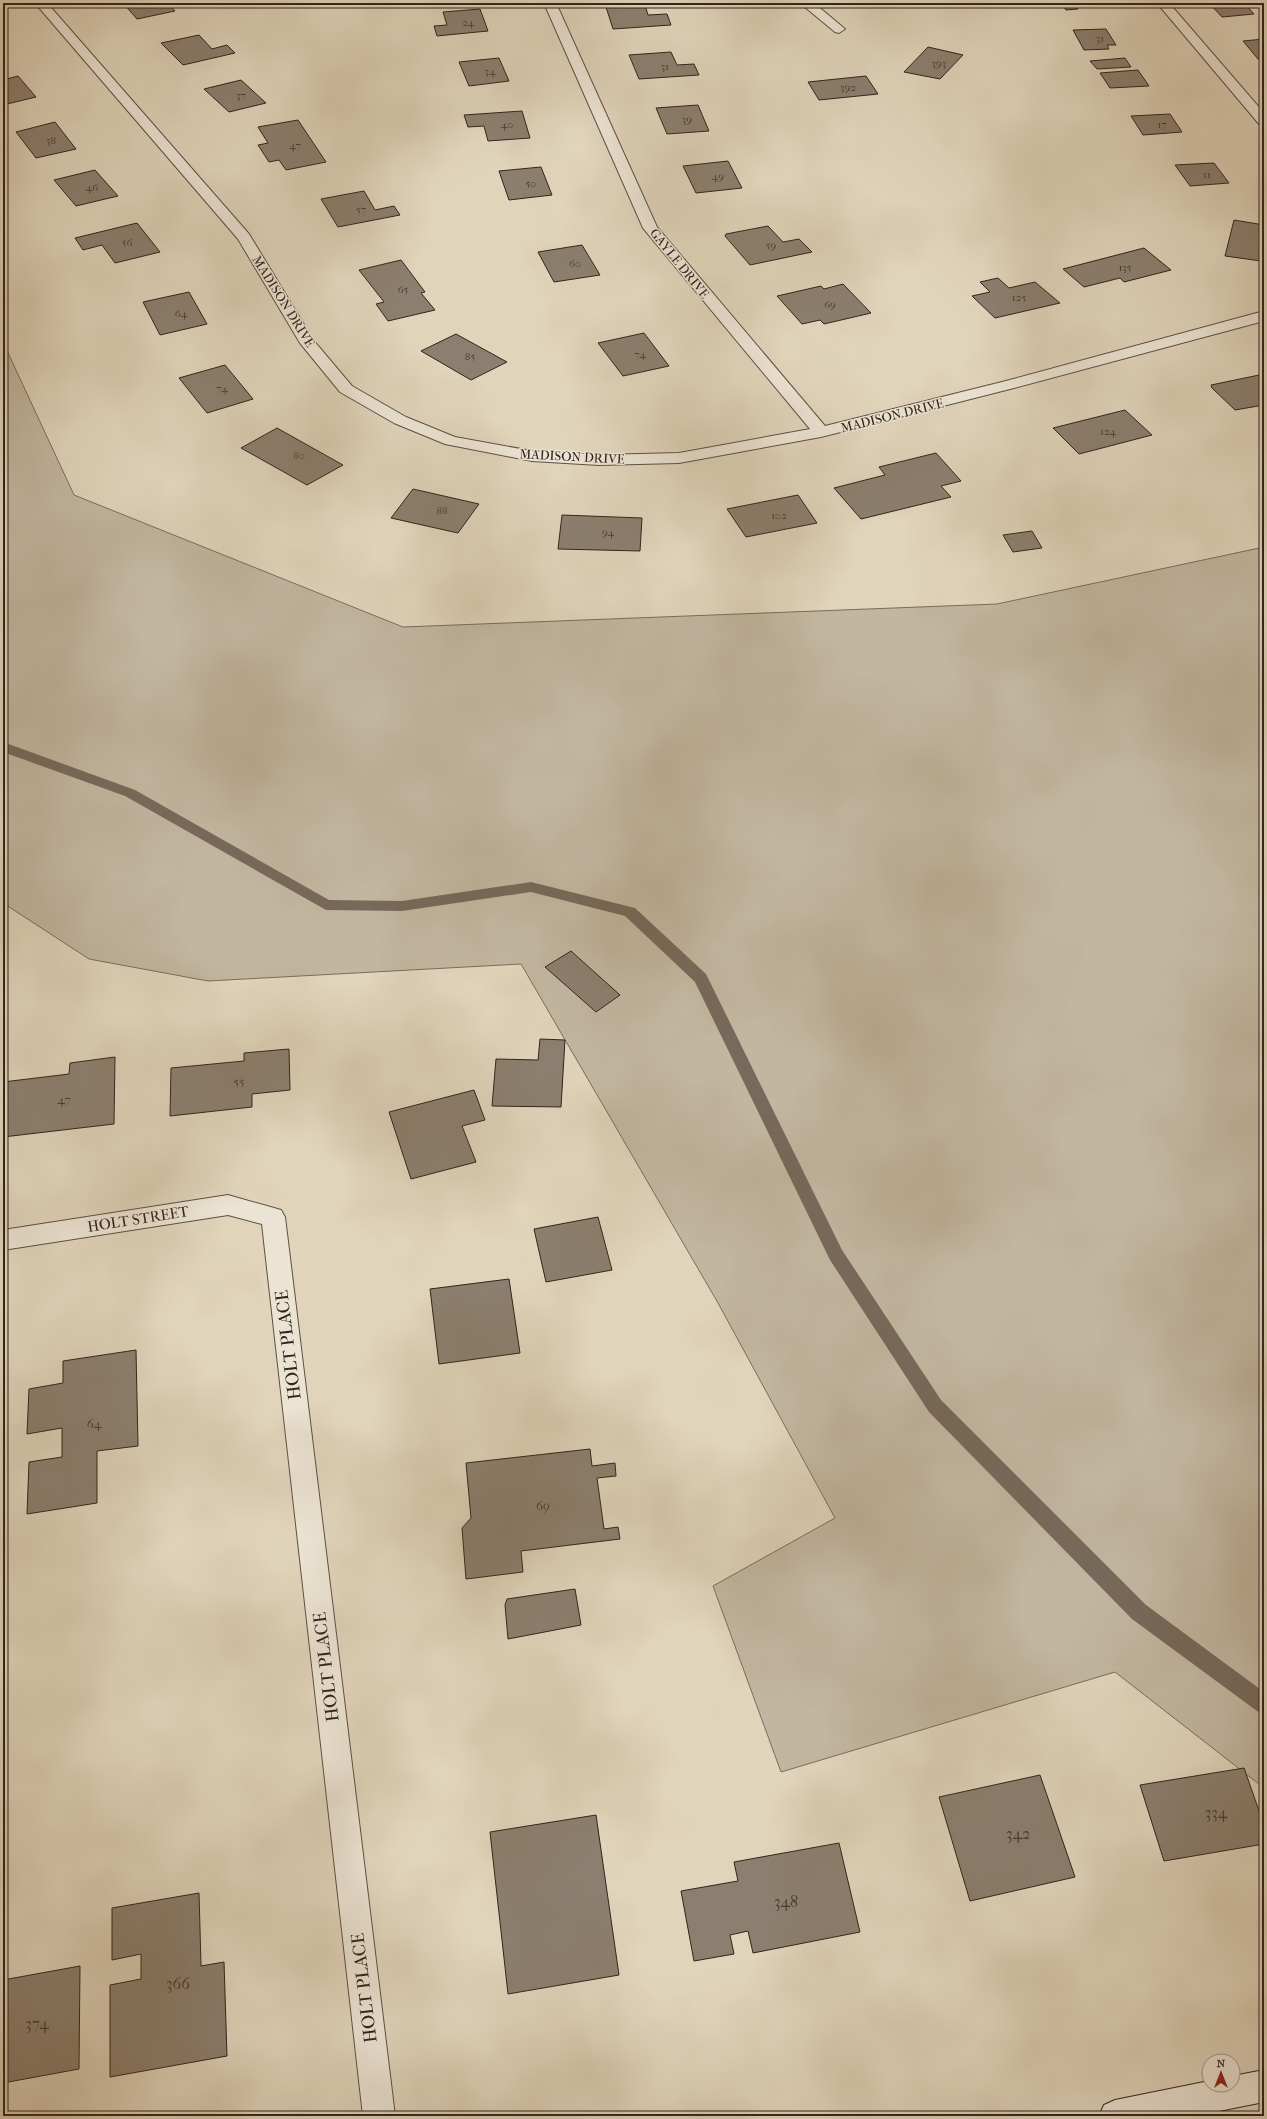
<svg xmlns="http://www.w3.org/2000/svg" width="1267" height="2119" viewBox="0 0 1267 2119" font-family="'IM FELL French Canon',serif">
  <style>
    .green { fill: #c2b6a0; stroke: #7a6c5e }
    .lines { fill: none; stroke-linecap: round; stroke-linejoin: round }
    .stream { fill: #77695b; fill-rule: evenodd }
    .building { fill: #8c7f6f; stroke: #32231c }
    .minor-casing { stroke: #5e4f44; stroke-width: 2 }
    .secondary-casing { stroke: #32231c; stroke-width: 2 }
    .minor { fill: #ebe3d3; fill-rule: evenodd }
    .secondary { fill: #ebe3d3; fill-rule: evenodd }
    .labels { text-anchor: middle; stroke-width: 3; stroke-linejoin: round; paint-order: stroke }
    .far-number-label { font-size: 11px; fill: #483a31 }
    .far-street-label { font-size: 13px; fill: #32231c; stroke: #ebe3d3 }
    .number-label { font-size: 13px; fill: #483a31 }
    .street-label { font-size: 15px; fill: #32231c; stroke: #ebe3d3 }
    .near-number-label { font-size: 16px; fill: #483a31 }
    .near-street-label { font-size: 18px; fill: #32231c; stroke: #ebe3d3 }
  </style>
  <rect width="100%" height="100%" fill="#e0d4bb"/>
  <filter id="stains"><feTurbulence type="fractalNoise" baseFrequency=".005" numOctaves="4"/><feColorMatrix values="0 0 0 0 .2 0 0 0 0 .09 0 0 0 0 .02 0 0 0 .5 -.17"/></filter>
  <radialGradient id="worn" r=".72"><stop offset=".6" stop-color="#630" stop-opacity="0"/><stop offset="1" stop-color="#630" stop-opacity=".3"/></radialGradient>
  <path class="green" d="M 3,342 L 74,495 L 403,627 L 997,604 L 1264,547 L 1264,1788 L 1115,1672 L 781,1772 L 713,1586 L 835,1518 L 718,1303 L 521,964 L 208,981 L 89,959 L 3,903 Z"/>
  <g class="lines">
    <path class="stream" d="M 3,742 L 135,790 L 329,900 L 402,901 L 531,882 L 635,908 L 706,974 L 842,1250 L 941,1400 L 1146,1605 L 1264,1692 L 1264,1714 L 1257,1711 L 1132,1619 L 929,1412 L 830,1260 L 695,982 L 625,916 L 531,892 L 402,911 L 326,910 L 125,796 L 3,752 Z"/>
  </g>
  <path class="building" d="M 123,3 L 168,3 L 175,11 L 137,19 Z
    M 1051,3 L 1086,3 L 1087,4 L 1076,5 L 1078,9 L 1066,10 L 1063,6 L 1053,6 Z
    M 1209,3 L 1244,3 L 1254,14 L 1222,17 Z
    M 645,5 L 648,15 L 667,14 L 671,25 L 613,29 L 606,7 Z
    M 480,9 L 488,31 L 437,36 L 434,26 L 447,25 L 443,12 Z
    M 1106,29 L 1116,45 L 1107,45 L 1109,49 L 1084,50 L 1073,30 Z
    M 199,35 L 212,49 L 227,45 L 235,53 L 183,65 L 161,43 Z
    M 1264,39 L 1264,58 L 1258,59 L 1243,41 Z
    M 928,47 L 963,55 L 940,79 L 904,72 Z
    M 671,52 L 677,65 L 694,64 L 699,75 L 639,79 L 629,55 Z
    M 499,58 L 509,81 L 469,86 L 459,62 Z
    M 1125,58 L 1131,67 L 1097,69 L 1090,61 Z
    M 1138,70 L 1149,86 L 1110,88 L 1100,73 Z
    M 18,76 L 36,97 L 3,105 L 3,80 Z
    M 866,76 L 878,94 L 819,100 L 808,82 Z
    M 241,80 L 266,103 L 229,112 L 204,89 Z
    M 698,105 L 709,131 L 667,134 L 656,108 Z
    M 522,111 L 530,138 L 488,141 L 484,126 L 468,127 L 464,115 Z
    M 1170,114 L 1182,132 L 1143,135 L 1131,116 Z
    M 298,120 L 326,162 L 286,170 L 279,160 L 269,162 L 258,145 L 268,143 L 258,127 Z
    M 55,122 L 76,149 L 36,158 L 16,132 Z
    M 728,161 L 742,188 L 696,193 L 683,166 Z
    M 1214,163 L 1229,183 L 1190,186 L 1175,165 Z
    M 541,167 L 552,195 L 509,200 L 499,171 Z
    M 95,170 L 118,196 L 76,206 L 54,180 Z
    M 364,191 L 375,210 L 394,206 L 400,215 L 338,227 L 321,199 Z
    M 1234,220 L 1264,225 L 1264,246 L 1261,261 L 1225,256 Z
    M 137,223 L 160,252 L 115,263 L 102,245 L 83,250 L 75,238 Z
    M 768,226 L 783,242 L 799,239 L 812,252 L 750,265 L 725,236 L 726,234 Z
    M 582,245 L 600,275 L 554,282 L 538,252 Z
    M 1144,248 L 1171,270 L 1124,282 L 1120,278 L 1084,287 L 1063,269 Z
    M 401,260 L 425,292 L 421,293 L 435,310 L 388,321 L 376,304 L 384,302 L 359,270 Z
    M 998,278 L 1009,288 L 1035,282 L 1060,303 L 995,318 L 972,296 L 990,292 L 980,282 Z
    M 843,284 L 871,313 L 824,324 L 820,320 L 802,324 L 777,296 L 821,286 L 824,289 Z
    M 189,292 L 207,324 L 160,335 L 143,302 Z
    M 644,333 L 669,366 L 623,376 L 598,343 Z
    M 456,334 L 507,362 L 471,380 L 421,351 Z
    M 225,365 L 253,399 L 207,413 L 179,378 Z
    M 1264,374 L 1264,405 L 1235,410 L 1212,388 L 1211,385 Z
    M 1125,410 L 1152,435 L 1079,454 L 1053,428 Z
    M 277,428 L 343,465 L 307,485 L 241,448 Z
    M 936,453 L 961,481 L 941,486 L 951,497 L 861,519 L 834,488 L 885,475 L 879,467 Z
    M 413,489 L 479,504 L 458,533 L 391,518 Z
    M 798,495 L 817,523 L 746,537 L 727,509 Z
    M 562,515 L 642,518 L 640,551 L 558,549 Z
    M 1032,531 L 1042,548 L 1013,552 L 1003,535 Z
    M 571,951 L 620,995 L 596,1012 L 545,967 Z
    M 540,1039 L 565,1040 L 561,1107 L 492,1106 L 496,1059 L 538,1060 Z
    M 289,1049 L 290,1090 L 252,1094 L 252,1107 L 170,1116 L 171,1068 L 244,1061 L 244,1053 Z
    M 115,1057 L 114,1124 L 3,1137 L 3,1082 L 69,1074 L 70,1063 Z
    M 474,1090 L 485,1120 L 462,1126 L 476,1162 L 411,1179 L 389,1112 Z
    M 598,1217 L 612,1270 L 546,1282 L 534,1229 Z
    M 509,1279 L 520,1353 L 439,1364 L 430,1289 Z
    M 136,1350 L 138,1446 L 97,1451 L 97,1503 L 27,1514 L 29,1462 L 62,1457 L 62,1428 L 27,1434 L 29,1389 L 63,1383 L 63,1361 Z
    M 590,1449 L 592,1466 L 615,1463 L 616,1476 L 597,1478 L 604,1529 L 618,1527 L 620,1539 L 521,1551 L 523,1572 L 466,1579 L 462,1528 L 471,1518 L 466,1463 Z
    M 575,1589 L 581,1625 L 508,1639 L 505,1605 L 507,1599 Z
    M 1244,1768 L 1264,1825 L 1264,1844 L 1164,1861 L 1140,1785 Z
    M 1040,1775 L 1075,1877 L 970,1901 L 939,1797 Z
    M 596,1815 L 619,1975 L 508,1994 L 490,1832 Z
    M 839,1843 L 860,1932 L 753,1953 L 748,1931 L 730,1935 L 734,1954 L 694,1961 L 681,1891 L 738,1881 L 734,1862 Z
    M 199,1893 L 201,1966 L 224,1962 L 227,2056 L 110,2077 L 110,1985 L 141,1979 L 141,1954 L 112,1960 L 112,1908 Z
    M 80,1966 L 79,2069 L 3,2083 L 3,1980 Z"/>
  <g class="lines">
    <g class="minor-casing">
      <path id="minor" d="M 35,3 L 47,3 L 249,234 L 314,341 L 352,386 L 406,417 L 455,437 L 532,451 L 599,455 L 679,453 L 810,429 L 643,228 L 544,3 L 556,3 L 657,227 L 825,426 L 1002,382 L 1264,311 L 1264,321 L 1014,388 L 821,437 L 679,463 L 599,465 L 532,461 L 445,444 L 394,423 L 340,392 L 300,343 L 238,239 Z
        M 800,3 L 814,3 L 845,29 L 839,33 L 835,32 Z
        M 1157,3 L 1169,3 L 1264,113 L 1264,125 L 1259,124 Z
        M 228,1195 L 281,1210 L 285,1217 L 395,2116 L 363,2116 L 262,1224 L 228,1215 L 3,1250 L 3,1230 Z"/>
    </g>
    <g class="secondary-casing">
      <path id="secondary" d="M 1264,2070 L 1264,2102 L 1194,2116 L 1099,2116 L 1104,2105 L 1115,2100 L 1209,2081 L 1209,2085 L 1233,2085 L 1233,2076 Z"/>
    </g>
    <use href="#minor" class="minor"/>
    <use href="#secondary" class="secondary"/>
  </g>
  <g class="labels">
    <g class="far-number-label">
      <text x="468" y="26">24</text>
      <text x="1100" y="42">31</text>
      <text x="939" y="67">393</text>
      <text x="665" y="70">31</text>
      <text x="490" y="75">34</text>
      <text x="848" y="91">392</text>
      <text x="241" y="99">37</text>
      <text x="687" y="123">39</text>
      <text x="507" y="128">40</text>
      <text x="1162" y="128">17</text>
      <text x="51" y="144">38</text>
      <text x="295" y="149">47</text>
      <text x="1207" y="178">11</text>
      <text x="718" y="180">49</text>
      <text x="531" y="187">50</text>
      <text x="92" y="191">46</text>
      <text x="361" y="213">57</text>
      <text x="127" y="246">56</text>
      <text x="771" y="249">59</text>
      <text x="575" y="267">60</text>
      <text x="1125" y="271">135</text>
      <text x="403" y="293">65</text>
      <text x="1019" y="301">125</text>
      <text x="830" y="308">69</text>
      <text x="181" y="317">64</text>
      <text x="640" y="358">74</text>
      <text x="470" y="360">85</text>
      <text x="222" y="392">74</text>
      <text x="1108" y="435">124</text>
      <text x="299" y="459">80</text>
      <text x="442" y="514">88</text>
      <text x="779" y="519">102</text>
      <text x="608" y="536">94</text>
    </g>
    <g class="far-street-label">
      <text transform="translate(680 263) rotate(51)" y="5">GAYLE DRIVE</text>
      <text transform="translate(284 301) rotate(58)" y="5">MADISON DRIVE</text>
      <text transform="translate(892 415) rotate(-14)" y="5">MADISON DRIVE</text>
      <text transform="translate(572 456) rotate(3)" y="5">MADISON DRIVE</text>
    </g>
    <g class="number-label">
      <text x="239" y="1086">55</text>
      <text x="64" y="1104">47</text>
      <text x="94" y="1428">64</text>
      <text x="543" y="1510">69</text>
    </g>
    <g class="street-label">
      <text transform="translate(138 1219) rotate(-9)" y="5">HOLT STREET</text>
    </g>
    <g class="near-number-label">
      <text x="1216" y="1818">334</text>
      <text x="1018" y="1839">342</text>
      <text x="786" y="1907">348</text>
      <text x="178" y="1989">366</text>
      <text x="37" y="2029">374</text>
    </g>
    <g class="near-street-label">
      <text transform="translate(288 1345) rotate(-97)" y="6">HOLT PLACE</text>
      <text transform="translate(326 1667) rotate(-97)" y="6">HOLT PLACE</text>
      <text transform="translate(364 1988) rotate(-97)" y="6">HOLT PLACE</text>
    </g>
  </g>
  <rect width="1267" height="2119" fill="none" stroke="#e0d4bb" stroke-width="16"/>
  <rect x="4" y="4" width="1259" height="2111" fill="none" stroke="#32231c" stroke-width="2"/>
  <rect x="8" y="8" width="1251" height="2103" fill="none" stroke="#32231c"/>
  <g transform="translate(1221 2073)"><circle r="19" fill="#ebe3d3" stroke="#a1968a"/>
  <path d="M0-3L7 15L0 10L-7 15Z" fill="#8f2418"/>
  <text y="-6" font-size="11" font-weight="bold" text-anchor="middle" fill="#32231c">N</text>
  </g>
  <rect width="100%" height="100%" filter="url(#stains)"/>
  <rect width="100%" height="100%" fill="url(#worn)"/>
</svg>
